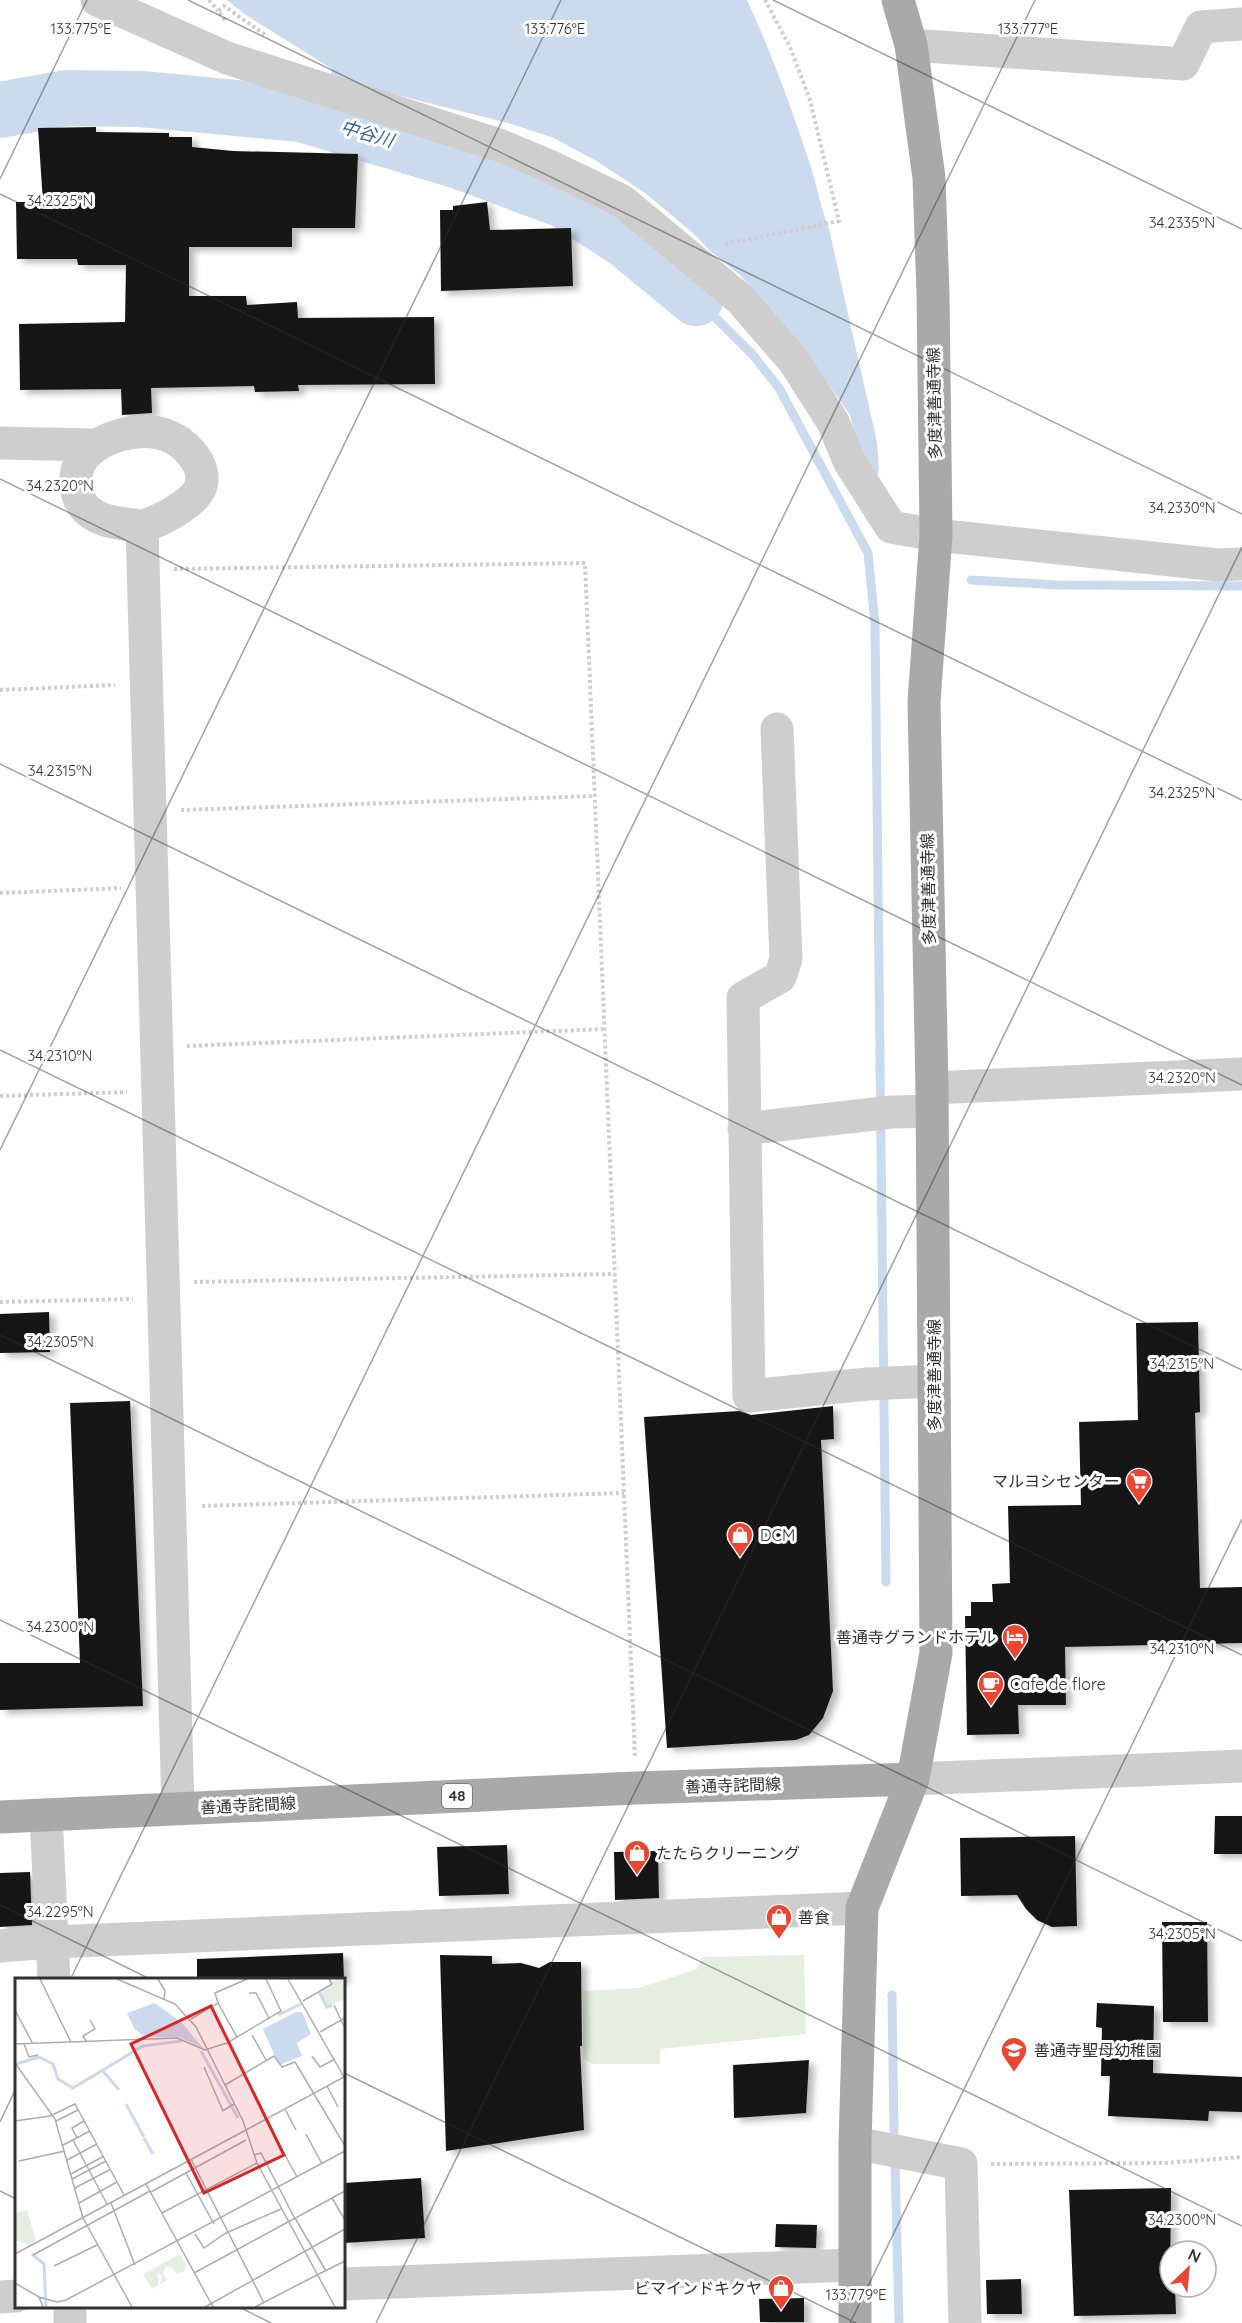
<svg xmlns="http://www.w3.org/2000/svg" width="1242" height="2323" viewBox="0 0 1242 2323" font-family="Quicksand,'Noto Sans JP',sans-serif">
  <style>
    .green { fill: #e5eee0 }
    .water { fill: #ccdaee }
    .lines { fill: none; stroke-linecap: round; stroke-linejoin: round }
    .stream { stroke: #ccdaee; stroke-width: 9 }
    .river { stroke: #ccdaee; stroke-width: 56 }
    .building { fill: #181818; filter: url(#shadow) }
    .path { stroke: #cecece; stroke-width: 4; stroke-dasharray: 3 3; stroke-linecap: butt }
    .minor { stroke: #cecece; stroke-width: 33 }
    .major { stroke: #a9a9a9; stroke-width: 33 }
    .ticks { fill: none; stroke: #313131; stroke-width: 1.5; stroke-opacity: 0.45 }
    .labels { text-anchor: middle; stroke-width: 6; stroke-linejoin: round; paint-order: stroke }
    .shield { fill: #fff; stroke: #6f6f6f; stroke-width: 1.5 }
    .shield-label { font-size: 15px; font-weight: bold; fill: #313131 }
    .street-label { font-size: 16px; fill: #313131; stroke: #fff }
    .poi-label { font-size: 16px; fill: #313131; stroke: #fff; text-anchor: start }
    .water-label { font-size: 18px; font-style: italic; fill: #3c6397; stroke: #fff }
    .inset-river { fill: none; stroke: #ccdaee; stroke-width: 3 }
    .inset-road { fill: none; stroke: #adadad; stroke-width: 1.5 }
    .view { fill: #d62828; fill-opacity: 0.15; stroke: #d62828; stroke-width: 3 }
    .inset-edge { fill: none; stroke: #313131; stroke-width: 3 }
    .ticks-label { font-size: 15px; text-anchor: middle; fill: #313131; stroke: #fff; stroke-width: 6; stroke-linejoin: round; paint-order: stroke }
  </style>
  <defs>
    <filter id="shadow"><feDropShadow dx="6" dy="4" stdDeviation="3" flood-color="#0004"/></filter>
  </defs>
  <rect width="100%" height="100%" fill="#fff"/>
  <path class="green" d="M 804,1955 L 806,2034 L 660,2049 L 660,2064 L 592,2064 L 583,2058 L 583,1991 L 639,1988 L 697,1969 L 702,1957 Z"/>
  <path class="water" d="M 227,0 L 747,0 C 772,54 792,110 811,167 C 817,188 821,208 829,229 L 877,442 L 879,469 L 876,484 L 863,467 L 850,415 L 814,363 L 740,275 L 711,252 L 694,234 L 645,193 L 598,162 L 554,138 L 508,123 L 330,78 L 332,69 L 243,13 Z"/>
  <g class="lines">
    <path class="stream" d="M 696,298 L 753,355 L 779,388 L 868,553 L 875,624 L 886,1582
      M 971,580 L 1058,585 L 1242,586
      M 892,1995 L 894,2133
      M 895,2162 L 899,2323"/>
    <path class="river" d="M 0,110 L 66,98 L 141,99 L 301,114 L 462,162 L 566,201 L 627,241 L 696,298"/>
  </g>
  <path class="building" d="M 96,127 L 96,132 L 169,133 L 169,137 L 192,137 L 192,147 L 233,151 L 358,154 L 355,228 L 292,228 L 292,247 L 189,247 L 189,296 L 246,296 L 247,305 L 297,302 L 298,318 L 434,317 L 435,384 L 298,385 L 299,391 L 255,392 L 254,386 L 151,388 L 152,413 L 122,415 L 121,389 L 20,390 L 19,324 L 125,322 L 126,265 L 78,265 L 77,259 L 17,259 L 16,202 L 43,202 L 38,128 Z
    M 487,202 L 490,230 L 571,228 L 573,286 L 441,291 L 440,210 L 453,210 L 453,206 Z
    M 49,1312 L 50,1352 L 0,1353 L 0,1314 Z
    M 1198,1322 L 1200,1412 L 1195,1413 L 1200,1588 L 1242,1587 L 1242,1643 L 1065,1647 L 1066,1705 L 1018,1705 L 1019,1734 L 967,1735 L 965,1616 L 971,1616 L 971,1602 L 993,1602 L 992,1584 L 1010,1583 L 1008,1506 L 1081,1505 L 1079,1422 L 1138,1420 L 1136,1323 Z
    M 130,1401 L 143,1706 L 0,1710 L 0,1663 L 80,1663 L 70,1403 Z
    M 833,1406 L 834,1439 L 821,1440 L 833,1691 L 823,1718 L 809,1735 L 796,1740 L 667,1748 L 644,1417 L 739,1411 L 751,1415 Z
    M 1215,1816 L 1242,1816 L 1242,1854 L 1214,1854 Z
    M 1075,1836 L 1077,1926 L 1052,1927 L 1037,1920 L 1026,1909 L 1017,1895 L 961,1896 L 960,1838 Z
    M 507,1845 L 509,1894 L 439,1896 L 437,1847 Z
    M 658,1851 L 659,1898 L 615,1900 L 614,1852 Z
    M 30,1872 L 32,1925 L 0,1927 L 0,1873 Z
    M 1162,1922 L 1207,1922 L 1208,2022 L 1163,2022 Z
    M 343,1953 L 344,1980 L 197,1980 L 197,1959 Z
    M 440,1955 L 492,1956 L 492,1964 L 521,1963 L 539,1968 L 550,1962 L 581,1962 L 582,2046 L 580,2046 L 584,2130 L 446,2151 Z
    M 1097,2003 L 1154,2006 L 1153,2073 L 1242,2077 L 1242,2112 L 1209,2111 L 1208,2121 L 1108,2116 L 1110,2076 L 1101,2076 L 1102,2028 L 1096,2027 Z
    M 809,2060 L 806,2113 L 734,2118 L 733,2065 Z
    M 421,2178 L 425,2238 L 344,2243 L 344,2183 Z
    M 1171,2188 L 1170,2287 L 1175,2287 L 1176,2314 L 1074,2316 L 1069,2190 Z
    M 776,2224 L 817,2225 L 816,2248 L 775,2247 Z
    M 1021,2279 L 1022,2314 L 987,2314 L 986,2280 Z
    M 804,2298 L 804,2322 L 760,2322 L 759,2299 Z"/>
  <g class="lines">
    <path class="path" d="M 209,0 L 218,11
      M 225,20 L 218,11 L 224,6 L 267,36
      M 725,244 L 839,221 L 810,100 L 790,47 L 765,0
      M 174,569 L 585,563 L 635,1757
      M 0,690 L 115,685
      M 181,810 L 595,796
      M 0,893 L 121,888
      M 187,1046 L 605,1029
      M 0,1096 L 127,1092
      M 194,1282 L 615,1274
      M 0,1302 L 133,1299
      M 202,1506 L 624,1493
      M 991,2164 L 1165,2163 L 1242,2157"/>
    <path class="minor" d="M 97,0 L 227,58 L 499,145 L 549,166 L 622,201 L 740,299 L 794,361 L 833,422 L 849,461 L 891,527 L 936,535 L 1218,565 L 1242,564
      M 911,45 L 1183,64 L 1201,27 L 1242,24
      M 0,443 L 96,445
      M 142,526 C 158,522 169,516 183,506 C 189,502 198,494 201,486 C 207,463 183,440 163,434 C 138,427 104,436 86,454 C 79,462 75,473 76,484 C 79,521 112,523 142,526 L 178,1808
      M 777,729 L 786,959 L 780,977 L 743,998 L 749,1396 L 868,1384 L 934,1381
      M 932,1088 L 1242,1074
      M 744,1129 L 892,1112 L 932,1111
      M 913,1779 L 1242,1766
      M 46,1815 L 54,1980
      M 0,1946 L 52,1942 L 862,1908
      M 855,2143 L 961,2164 L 965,2323
      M 344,2284 L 853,2265
      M 0,2297 L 16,2296
      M 70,2306 L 70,2323"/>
    <path class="major" d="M 0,1817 L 636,1788 L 913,1779
      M 855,2323 L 855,2143 L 862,1908 L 913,1779 L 936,1653 L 932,1088 L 924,702 L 936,535 L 933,294 L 929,178 L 911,45 L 898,0"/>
  </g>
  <path class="ticks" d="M 188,0 L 1242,514M 773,0 L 1242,229M 0,179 L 87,0M 0,194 L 1242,800M 0,479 L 1242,1085M 0,764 L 1242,1370M 0,1050 L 1242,1655M 0,1150 L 561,0M 0,1335 L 1242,1941M 0,1620 L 1242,2226M 0,1905 L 152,1980M 70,1980 L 1035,0M 344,2073 L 856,2323M 0,2122 L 16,2088M 0,2191 L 16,2199M 237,2306 L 271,2323M 376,2323 L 1242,547M 850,2323 L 1242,1519"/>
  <defs>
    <g id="supermarket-pin" transform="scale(1.35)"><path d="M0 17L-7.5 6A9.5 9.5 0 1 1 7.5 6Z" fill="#ea4632" stroke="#fff"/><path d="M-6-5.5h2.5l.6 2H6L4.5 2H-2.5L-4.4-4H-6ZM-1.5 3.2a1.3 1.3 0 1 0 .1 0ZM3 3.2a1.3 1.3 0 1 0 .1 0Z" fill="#fff"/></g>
    <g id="shop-pin" transform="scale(1.35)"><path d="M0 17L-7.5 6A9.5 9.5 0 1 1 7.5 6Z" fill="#ea4632" stroke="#fff"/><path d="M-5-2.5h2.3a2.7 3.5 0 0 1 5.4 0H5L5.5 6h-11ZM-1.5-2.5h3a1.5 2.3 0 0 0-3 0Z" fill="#fff"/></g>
    <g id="hotel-pin" transform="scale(1.35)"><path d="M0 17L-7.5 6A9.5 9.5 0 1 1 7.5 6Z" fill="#ea4632" stroke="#fff"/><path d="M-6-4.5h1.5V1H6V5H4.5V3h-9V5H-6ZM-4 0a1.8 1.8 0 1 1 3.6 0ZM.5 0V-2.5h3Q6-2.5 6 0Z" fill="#fff"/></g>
    <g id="cafe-pin" transform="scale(1.35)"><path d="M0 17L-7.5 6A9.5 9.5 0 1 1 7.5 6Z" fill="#ea4632" stroke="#fff"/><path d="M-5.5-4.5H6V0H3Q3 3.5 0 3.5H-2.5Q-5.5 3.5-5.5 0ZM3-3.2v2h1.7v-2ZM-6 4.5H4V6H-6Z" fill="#fff"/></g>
    <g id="school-pin" transform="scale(1.35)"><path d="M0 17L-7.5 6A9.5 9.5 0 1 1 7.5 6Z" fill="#ea4632" stroke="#fff"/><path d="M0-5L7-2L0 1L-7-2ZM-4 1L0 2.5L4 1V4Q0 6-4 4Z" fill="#fff"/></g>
  </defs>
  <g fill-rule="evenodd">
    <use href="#supermarket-pin" x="1139" y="1481"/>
    <use href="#shop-pin" x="740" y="1535"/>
    <use href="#hotel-pin" x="1015" y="1637"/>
    <use href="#cafe-pin" x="991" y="1684"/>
    <use href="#shop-pin" x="637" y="1853"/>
    <use href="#shop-pin" x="779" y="1917"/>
    <use href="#school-pin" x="1014" y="2050"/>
    <use href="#shop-pin" x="781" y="2288"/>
  </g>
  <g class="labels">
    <rect class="shield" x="442" y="1784" width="30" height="24" rx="4.5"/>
    <g class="shield-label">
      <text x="457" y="1801">48</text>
    </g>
    <g class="street-label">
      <text transform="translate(934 403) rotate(-91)" y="6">多度津善通寺線</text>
      <text transform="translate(928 889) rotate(-91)" y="6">多度津善通寺線</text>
      <text transform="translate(934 1375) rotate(-90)" y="6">多度津善通寺線</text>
      <text transform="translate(733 1785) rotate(-2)" y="6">善通寺詫間線</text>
      <text transform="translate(248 1805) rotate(-3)" y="6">善通寺詫間線</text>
    </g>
    <g class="poi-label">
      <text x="1120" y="1487" text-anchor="end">マルヨシセンター</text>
      <text x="760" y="1541">DCM</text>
      <text x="996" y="1643" text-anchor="end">善通寺グランドホテル</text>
      <text x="1010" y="1690">Cafe de flore</text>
      <text x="656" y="1859">たたらクリーニング</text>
      <text x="798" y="1923">善食</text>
      <text x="1034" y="2056">善通寺聖母幼稚園</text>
      <text x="762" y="2294" text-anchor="end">ビマインドキクヤ</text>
    </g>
    <g class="water-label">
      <text transform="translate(367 134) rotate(16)" y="6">中谷川</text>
    </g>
  </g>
  <g transform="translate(15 1978)">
    <rect width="330" height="330" fill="#fff"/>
    <path d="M 330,1 L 330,21 L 312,29 L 304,14 L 317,6 L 316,3 ZM 12,232 L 21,263 L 14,267 L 0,262 L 0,235 ZM 165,276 L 171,287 L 169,293 L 162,296 L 157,290 L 151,289 L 148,294 L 152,302 L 145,306 L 147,298 L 143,294 L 143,307 L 137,311 L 128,296 Z" fill="#e5eee0"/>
    <path d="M 140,25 L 167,45 L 188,70 L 164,59 L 129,59 L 119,50 L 112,35 ZM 281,34 L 287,34 L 296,56 L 282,65 L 287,78 L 264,87 L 248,51 Z" fill="#ccdaee"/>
    <path class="inset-river" d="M 304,14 L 312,29 L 317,27M 263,37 L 286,26M 186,73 L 223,140M 1,86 L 24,79 L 38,86 L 43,101 L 58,110 L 128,68 L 167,63M 88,93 L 104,112M 111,126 L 129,159M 129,160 L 138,176M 17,276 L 29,286 L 31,329"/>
    <path class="inset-road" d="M 25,1 L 56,64M 102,1 L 160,26 L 181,49 L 228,143 L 242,185 L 320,329M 143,1 L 150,13 L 149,21M 273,1 L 329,99M 234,15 L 241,15 L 254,40M 288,23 L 317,6 L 314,1M 203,25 L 222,59M 319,27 L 326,42 L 330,40M 0,32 L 18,66M 176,41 L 203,25 L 200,15 L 232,1M 305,54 L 326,42 L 330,50M 237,57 L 251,82M 72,64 L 68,58 L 80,51 L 75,42M 0,66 L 162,60 L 190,72 L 212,65 L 266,33 L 251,1M 9,66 L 14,79 L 23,77M 297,78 L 305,89 L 320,81M 0,85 L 40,141 L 68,240 L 117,329M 189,89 L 208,133 L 219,126M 210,107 L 259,78 L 267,89 L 280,84 L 330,168M 312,108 L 323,129M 270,131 L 281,152M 0,143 L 35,138 L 60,126 L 109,217M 41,143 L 63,132M 231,152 L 329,99M 291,156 L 307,186M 62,160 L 57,150 L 69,143M 58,162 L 92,226M 264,166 L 282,199M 48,167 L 75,153M 239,177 L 246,175 L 280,241M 176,181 L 249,325M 52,182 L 82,166M 4,183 L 50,173M 171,195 L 199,246M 56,196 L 89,178M 57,201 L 91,183M 131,206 L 198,329M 60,210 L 96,191M 136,214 L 231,162M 317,220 L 330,242M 64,225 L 102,204M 96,225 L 120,287M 147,235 L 242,185M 280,240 L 311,293M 273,244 L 330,213M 180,256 L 189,270 L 211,255 L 266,231M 0,276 L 231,152M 18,277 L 135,213M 39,288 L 82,267M 179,295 L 273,244M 302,297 L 330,283M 0,305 L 24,319 L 28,329M 24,319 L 42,324 L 51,322 L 330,173M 190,329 L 330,251M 240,329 L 302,297"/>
    <path class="view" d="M 196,28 L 269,177 L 189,215 L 116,66 Z"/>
    <rect width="330" height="330" class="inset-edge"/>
  </g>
  <g class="ticks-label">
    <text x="555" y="34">133.776°E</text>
    <text x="1028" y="34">133.777°E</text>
    <text x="81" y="34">133.775°E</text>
    <text x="60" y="206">34.2325°N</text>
    <text x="1182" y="228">34.2335°N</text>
    <text x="60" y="491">34.2320°N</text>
    <text x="1182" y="513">34.2330°N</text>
    <text x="60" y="776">34.2315°N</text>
    <text x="1182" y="798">34.2325°N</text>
    <text x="60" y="1061">34.2310°N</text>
    <text x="1182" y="1083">34.2320°N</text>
    <text x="60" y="1347">34.2305°N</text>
    <text x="1182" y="1369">34.2315°N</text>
    <text x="60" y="1632">34.2300°N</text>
    <text x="1182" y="1654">34.2310°N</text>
    <text x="60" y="1917">34.2295°N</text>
    <text x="1182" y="1939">34.2305°N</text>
    <text x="1182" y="2225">34.2300°N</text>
    <text x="856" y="2300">133.779°E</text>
  </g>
  <g transform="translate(1188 2269) rotate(26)"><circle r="28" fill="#ffffff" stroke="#adadad" stroke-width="1.5"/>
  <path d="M0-4.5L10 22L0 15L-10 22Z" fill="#ea4632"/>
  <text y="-9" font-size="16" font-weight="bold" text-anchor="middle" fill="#313131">N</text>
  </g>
</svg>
